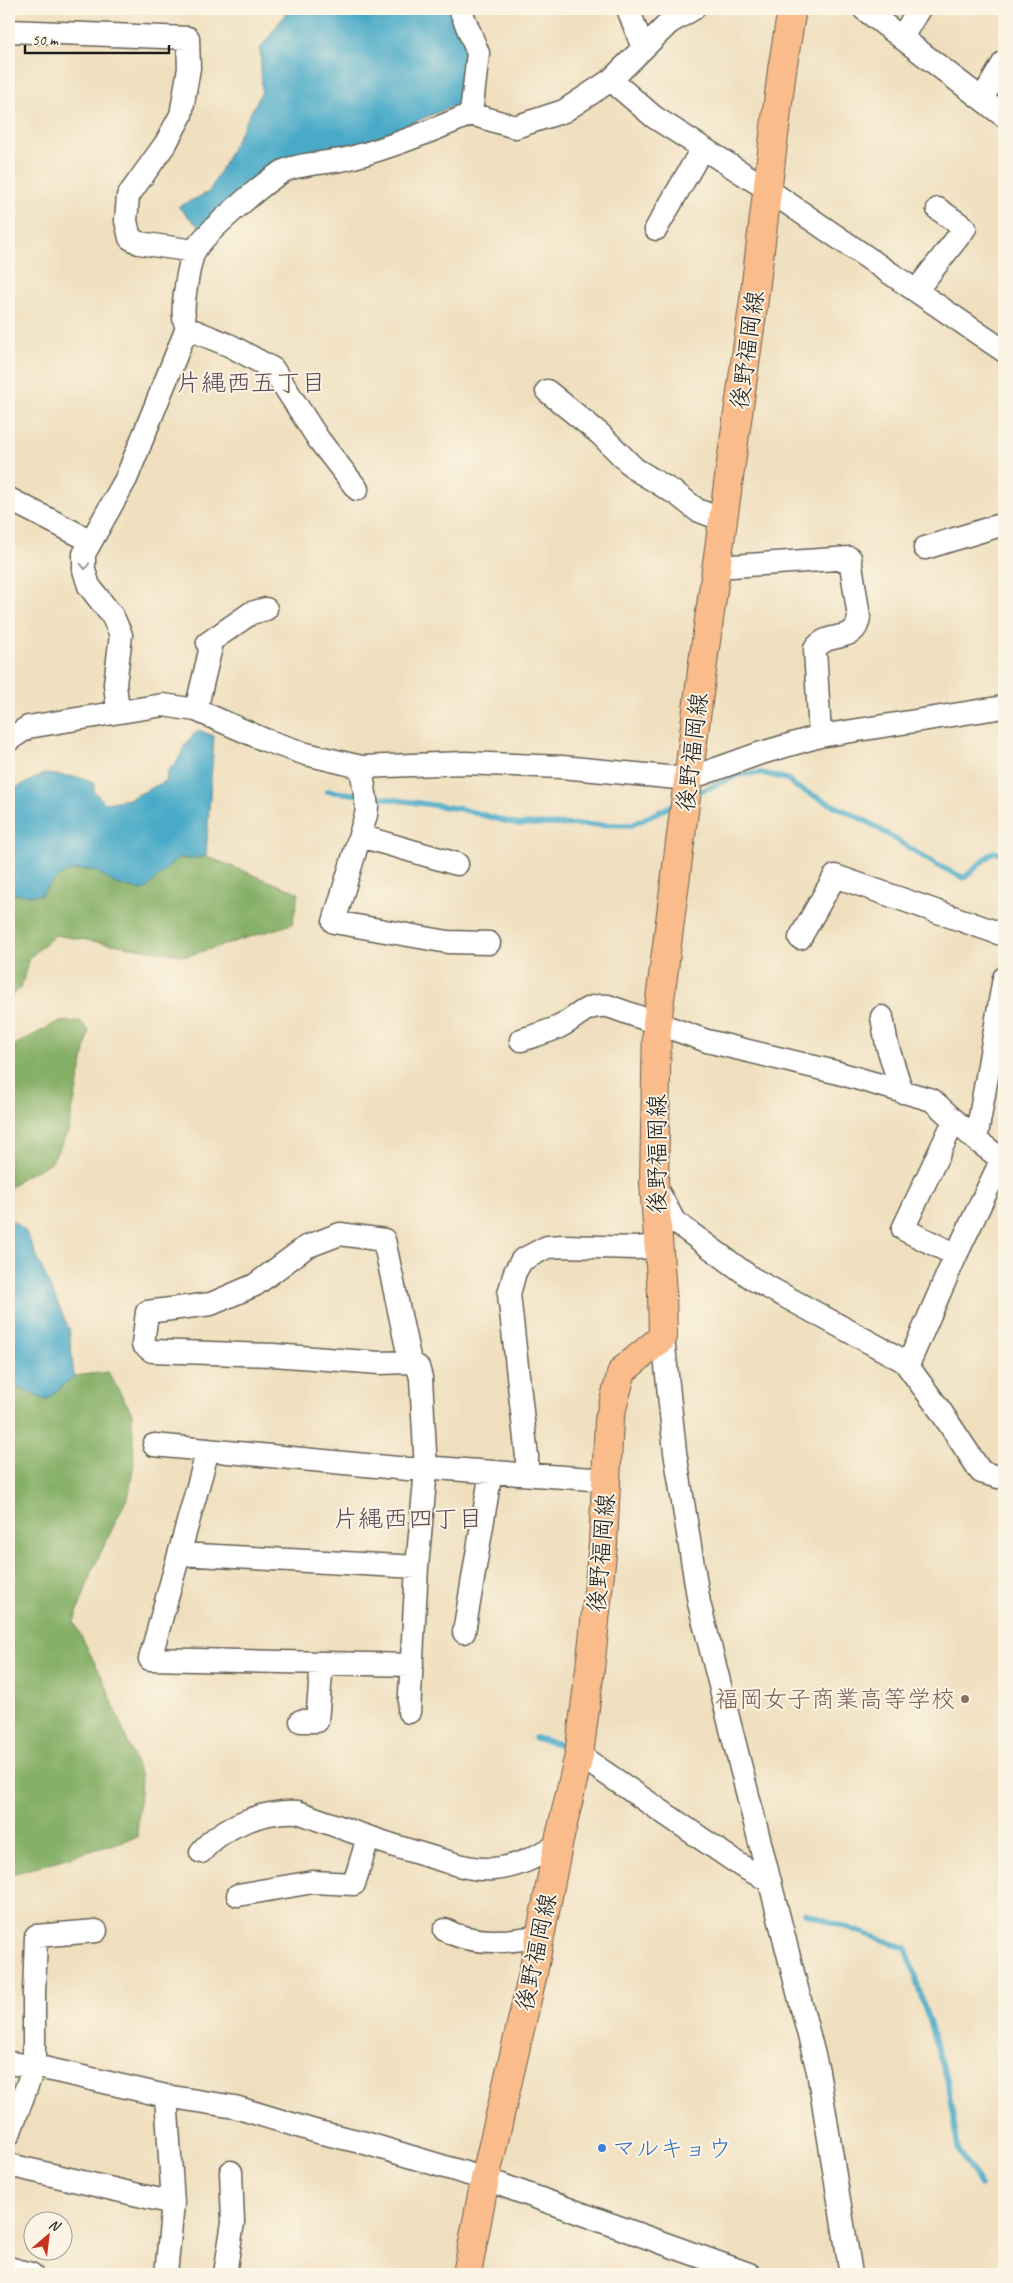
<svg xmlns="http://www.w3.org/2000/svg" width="1013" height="2283" viewBox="0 0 1013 2283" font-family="Caveat,'Klee One',sans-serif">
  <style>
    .forest { fill: #86b068; stroke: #516642 }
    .water { fill: #48aac8; stroke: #326372 }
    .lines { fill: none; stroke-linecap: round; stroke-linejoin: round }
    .stream { stroke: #48aac8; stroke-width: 5.5 }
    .minor-casing { stroke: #666055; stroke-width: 25 }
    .major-casing { stroke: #666055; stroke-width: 30 }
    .minor { stroke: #fff; stroke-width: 22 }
    .major { stroke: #f9bc8a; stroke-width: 28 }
    .oneway { stroke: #999 }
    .education-dot { fill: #8d6e63; stroke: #fcf5e5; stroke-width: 2 }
    .shop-dot { fill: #3f7fe0; stroke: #fcf5e5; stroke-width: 2 }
    .labels { text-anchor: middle; stroke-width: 4; stroke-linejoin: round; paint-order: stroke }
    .street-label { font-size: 24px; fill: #1c1c1c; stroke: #fcf5e5 }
    .education-label { font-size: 24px; fill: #785e54; stroke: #fcf5e5; text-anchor: end }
    .shop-label { font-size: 24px; fill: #366cbe; stroke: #fcf5e5; text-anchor: start }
    .neighbourhood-label { font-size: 25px; fill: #5d4a5d; stroke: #fcf5e5 }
  </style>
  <rect width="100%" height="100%" fill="#fcf5e5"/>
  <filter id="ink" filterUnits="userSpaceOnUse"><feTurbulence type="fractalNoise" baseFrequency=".02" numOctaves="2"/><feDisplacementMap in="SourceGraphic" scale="10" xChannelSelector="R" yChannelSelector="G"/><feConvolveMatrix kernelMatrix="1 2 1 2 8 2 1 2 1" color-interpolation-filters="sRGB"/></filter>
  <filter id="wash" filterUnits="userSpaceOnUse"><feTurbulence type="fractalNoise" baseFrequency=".0096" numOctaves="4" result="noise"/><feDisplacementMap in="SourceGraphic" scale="20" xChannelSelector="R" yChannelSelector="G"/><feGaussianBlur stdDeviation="1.12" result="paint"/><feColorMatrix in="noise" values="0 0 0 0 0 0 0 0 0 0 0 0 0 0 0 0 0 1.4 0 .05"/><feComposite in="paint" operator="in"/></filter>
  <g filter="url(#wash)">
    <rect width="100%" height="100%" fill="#efdfbe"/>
    <path class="forest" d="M 206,856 L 299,893 L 292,924 L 187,956 L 55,935 L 29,958 L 21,988 L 9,998 L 9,894 L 40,895 C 53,878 72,865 94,871 C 102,873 109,881 118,884 C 126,887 136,888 145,890 L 178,857 L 188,859 Z
      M 80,1021 L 89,1031 L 68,1132 L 51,1163 L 21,1178 L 9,1189 L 9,1048 L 58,1022 Z
      M 108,1372 L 132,1413 L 134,1462 L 129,1494 L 92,1571 L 74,1622 L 105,1683 L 141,1777 L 137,1837 L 9,1875 L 9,1384 L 46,1400 L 74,1376 Z"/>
    <path class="water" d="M 289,9 L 450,9 L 471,56 L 463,102 L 339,153 L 281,165 L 202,230 L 178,207 L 209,192 L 262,91 L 260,49 Z
      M 198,730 L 214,736 L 206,856 L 188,859 L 178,857 L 145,890 C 134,889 124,887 114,883 C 108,879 101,873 94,871 C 72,865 52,878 41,895 L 9,894 L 9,791 L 44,774 L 77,777 L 94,783 L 94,791 L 105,803 L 129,799 L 166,781 L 167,772 L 178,760 L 185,745 Z
      M 9,1218 L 25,1230 L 69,1329 L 74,1376 L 46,1400 L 9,1384 Z"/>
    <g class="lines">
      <path class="stream" d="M 327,791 L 360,795
        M 694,794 L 741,774 L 762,773 L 787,779 L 798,788 L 868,822 L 935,864 L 964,878 L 993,852 L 1004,854
        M 369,796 L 461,809 L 516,824 L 632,825 L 677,803
        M 535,1738 L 564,1745
        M 805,1913 L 906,1948 L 947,2079 L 958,2149 L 981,2186
        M 1001,2274 L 1004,2257"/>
    </g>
  </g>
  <g filter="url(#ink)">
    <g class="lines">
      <g class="minor-casing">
        <path id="minor" d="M 628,9 L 643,48
          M 864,9 L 1004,116
          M 9,31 L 188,38 L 189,68 L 181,115 L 166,143 L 128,196 L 126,221 L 130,238 L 139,243 L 194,251
          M 902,37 L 919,9
          M 611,80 L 654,117 L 767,189 L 1004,351
          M 982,99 L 1004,62
          M 471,114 L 515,127 L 564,111 L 611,80 L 669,23 L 693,9
          M 656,229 L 702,149
          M 916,291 L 965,228 L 938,209
          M 187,328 L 231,346 L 273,369 L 319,440 L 357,489
          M 547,391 L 600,434 L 635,469 L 678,495 L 697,510 L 723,520
          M 9,499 L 91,541
          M 925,548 L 1004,524
          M 717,567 L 850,558 L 859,617 C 856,645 829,629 815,649 L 820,736
          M 196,710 L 210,651 L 208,643 L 251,613 L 266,609
          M 118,711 L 115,684 L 121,635 L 113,617 L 89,586 L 84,570 L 84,554 L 126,479 L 187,328 C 186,325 184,321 184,317 C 182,305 189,261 195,250 C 205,233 268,178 286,170 C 301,163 332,163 350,158 C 392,147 431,131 471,114 L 478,53 L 460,9
          M 9,740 L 28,727 L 163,705 L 196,710 L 265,740 L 306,754 L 361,767 L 464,763 L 562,767 L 688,779 L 758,754 L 820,736 L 1004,707
          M 361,767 L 367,807 L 366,815 L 334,922 L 448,942 L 489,943
          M 360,836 L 457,864
          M 800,938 L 835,876 L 1004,935
          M 882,1017 L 887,1045 L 902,1092
          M 521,1040 C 534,1036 547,1032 559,1027 C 579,1017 584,1004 608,1006 L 707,1041 L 835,1072 L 932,1100 L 976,1140 L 1004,1161
          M 954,1121 L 903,1229 L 956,1255
          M 976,1140 L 1004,978
          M 655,1186 L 674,1221 L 753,1279 L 904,1361 L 940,1410 L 981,1472 L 998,1477 L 1004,1476
          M 663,1337 L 675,1452 L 699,1603 L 818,2071 L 851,2274
          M 906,1364 L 911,1358 L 956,1255 L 1002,1159
          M 154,1445 L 408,1469 L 435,1468 L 607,1480
          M 208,1450 L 150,1659 L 412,1665
          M 527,1474 L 527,1457 L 509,1294 L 515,1272 L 522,1260 L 547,1247 L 564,1246 L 636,1248 L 659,1246
          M 179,1554 L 417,1567
          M 464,1632 L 491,1472
          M 409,1712 L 417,1567 L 426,1470 L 421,1378 L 418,1367 L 410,1362 L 384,1240 L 340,1234 L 306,1247 L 255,1285 L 211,1304 L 147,1312 L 143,1344 L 152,1351 L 273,1355 L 380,1363 L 410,1362
          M 301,1721 L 317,1721 L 322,1663
          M 579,1755 L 743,1867 L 770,1881
          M 201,1852 C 222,1826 264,1810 298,1812 C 341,1828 383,1843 428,1856 C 449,1862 472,1871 494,1869 C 518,1867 537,1856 558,1845
          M 238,1895 L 313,1882 L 354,1884 L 368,1838
          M 445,1930 C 472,1945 511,1942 540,1936
          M 9,2063 L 39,2067 L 166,2096 L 235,2107 L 318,2132 L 365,2143 L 485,2179 L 749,2274
          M 9,2134 L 34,2067 L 34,1994 L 36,1936 L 96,1931
          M 9,2165 L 173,2203
          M 9,2268 L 31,2274
          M 166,2274 L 173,2203 L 166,2096
          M 225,2274 L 233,2222 L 231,2172"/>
      </g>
      <g class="major-casing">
        <path id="major" d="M 467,2274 L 485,2179 L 532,1978 L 558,1845 L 579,1755 L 590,1669 L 603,1544 L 609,1420 L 622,1371 L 663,1337 L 662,1293 L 654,1183 L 657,1023 L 704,655 L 753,307 L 782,70 L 792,9"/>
      </g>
      <use href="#minor" class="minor"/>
      <use href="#major" class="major"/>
    </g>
    <defs><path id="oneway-chevron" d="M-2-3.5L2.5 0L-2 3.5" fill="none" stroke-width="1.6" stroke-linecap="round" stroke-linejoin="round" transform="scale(1.25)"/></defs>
    <use class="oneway" href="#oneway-chevron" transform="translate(85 566) rotate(87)"/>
  </g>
  <circle class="education-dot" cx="965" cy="1699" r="5"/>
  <circle class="shop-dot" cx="602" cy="2148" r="5"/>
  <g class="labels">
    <g class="street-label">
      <text transform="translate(747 350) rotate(-82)" y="8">後野福岡線</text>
      <text transform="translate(692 752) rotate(-83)" y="8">後野福岡線</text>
      <text transform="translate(657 1154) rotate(-90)" y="8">後野福岡線</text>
      <text transform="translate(601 1553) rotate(-85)" y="8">後野福岡線</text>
      <text transform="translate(536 1952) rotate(-78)" y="8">後野福岡線</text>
    </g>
    <g class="education-label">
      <text x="955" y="1707">福岡女子商業高等学校</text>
    </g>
    <g class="shop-label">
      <text x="612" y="2156">マルキョウ</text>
    </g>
    <g class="neighbourhood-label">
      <text x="251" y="391">片縄西五丁目</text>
      <text x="408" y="1527">片縄西四丁目</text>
    </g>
  </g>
  <rect width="1013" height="2283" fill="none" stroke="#fcf5e5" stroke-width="30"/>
  <g transform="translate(48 2236) rotate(28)"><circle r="24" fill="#fcf5e5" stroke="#a29e95"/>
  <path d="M0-4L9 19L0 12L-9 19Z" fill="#c8321e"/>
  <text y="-8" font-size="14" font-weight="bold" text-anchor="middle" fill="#1c1c1c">N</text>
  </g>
  <path d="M25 45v8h144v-8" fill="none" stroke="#1c1c1c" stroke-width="2.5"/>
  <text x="32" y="45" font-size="15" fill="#1c1c1c" stroke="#fcf5e5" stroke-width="4" paint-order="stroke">50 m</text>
</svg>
